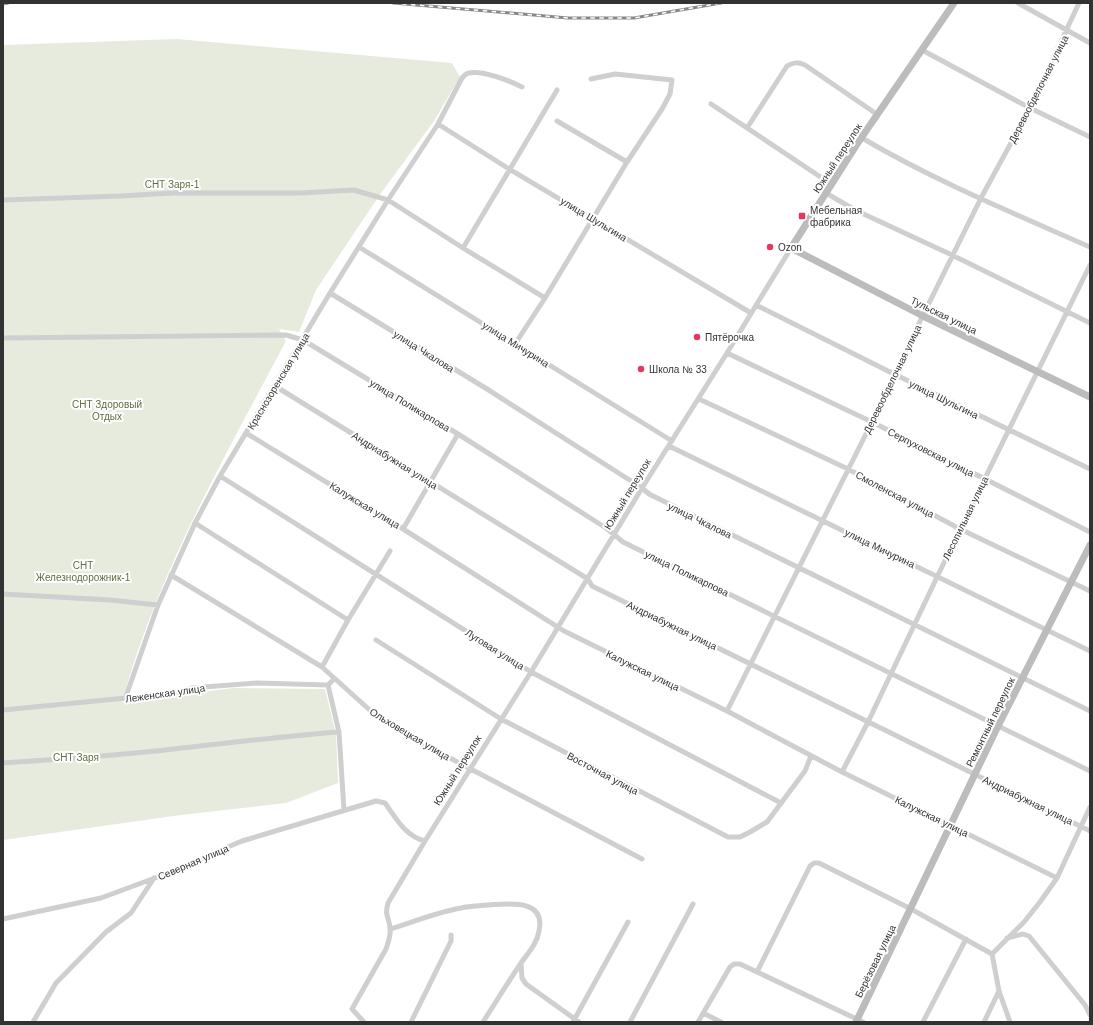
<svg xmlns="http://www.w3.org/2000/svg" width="1093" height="1025" viewBox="0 0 1093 1025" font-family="Arial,sans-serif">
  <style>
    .green { fill: #e7ebdd }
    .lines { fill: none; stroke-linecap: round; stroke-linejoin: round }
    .street { stroke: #cfcfcf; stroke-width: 5 }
    .secondary { stroke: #bcbcbc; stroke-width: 7 }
    .rail-casing { stroke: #878787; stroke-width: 3 }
    .rail { stroke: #fff; stroke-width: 1.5; stroke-dasharray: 4.5; stroke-linecap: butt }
    .poi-dot { fill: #e63760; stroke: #fff; stroke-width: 1.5 }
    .labels { text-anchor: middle; stroke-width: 4; stroke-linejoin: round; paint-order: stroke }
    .street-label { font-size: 10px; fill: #323232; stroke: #fff }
    .park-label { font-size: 10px; fill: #5d6e3e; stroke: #fff }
    .poi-label { font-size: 10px; fill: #323232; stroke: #fff; text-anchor: start }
  </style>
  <rect width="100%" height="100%" fill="#fff"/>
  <path class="green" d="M 177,39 L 452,63 L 460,77 L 434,121 L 381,193 L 316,290 L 299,332 L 279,329 L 286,341 C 224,458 157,574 122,702 L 233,688 L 325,689 L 336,734 L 338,783 L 286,803 L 181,815 L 3,840 L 3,45 Z"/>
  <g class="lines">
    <path class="street" d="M 1018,3 L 1090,43
      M 922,50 L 1030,108 L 1090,137
      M 711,104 L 831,184
      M 557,121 L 627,162
      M 438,124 L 509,169 L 751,313
      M 747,128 L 787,66 C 794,62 798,62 805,65 L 878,115
      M 862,138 C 935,181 1013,213 1090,247
      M 826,193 L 855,210 L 952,255 L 1090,323
      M 3,200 L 121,196 L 173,193 L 300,193 L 354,190 L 388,200 L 463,248 L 545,298
      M 359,247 L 672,441
      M 463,248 L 557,90
      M 330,293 L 487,389 L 642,488 L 649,494 L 1090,711
      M 756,305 L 894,374 L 1090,469
      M 3,338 L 286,335 L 303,340 L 458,434 L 606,528 L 623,542 L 1090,771
      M 515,344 L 545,298 L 627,162 L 662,109 L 670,94 L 672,80 L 615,74 L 591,79
      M 727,353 L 872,422 L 1090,532
      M 275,386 L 588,579 L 592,586 L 1090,831
      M 699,399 L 848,469 L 960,529 L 1090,591
      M 246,433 L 403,529 L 564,631 L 727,711 L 842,772 L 1057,878
      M 669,446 L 1090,651
      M 220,476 L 531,672 L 781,803
      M 195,523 L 348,620
      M 403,529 L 458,434
      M 171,575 L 322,667 L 373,713 L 427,746 L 642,859
      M 3,594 L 110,600 L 158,605
      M 376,640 L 501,719 L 728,837 L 740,837 L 750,832 L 767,822 L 805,771 L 811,756
      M 322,667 L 348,620 L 390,551
      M 328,685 L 339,732 L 344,810
      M 125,699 L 158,605 L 195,523 L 220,476 L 330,293 L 388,200 L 438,124 L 462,78 C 464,76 466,73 469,73 C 483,70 510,81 522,87
      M 3,710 L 177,693 L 191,688 L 257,683 L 328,685 L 334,679
      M 727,711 L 872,422 L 894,374 L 981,198 L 1030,108 L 1079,3
      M 3,763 C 60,759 116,756 173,749 C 229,743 284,736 339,732
      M 842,772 L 868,722 L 960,529 L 1090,265
      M 3,919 L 101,898 L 155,878 L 242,841 L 376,801 L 385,803 C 396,818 405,836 425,841
      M 390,929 C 413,922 438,912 461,908 C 470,906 479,906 488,905 C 508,904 546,898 539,931 C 537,944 528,953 521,963 C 508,982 496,1002 483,1022
      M 1007,938 L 1023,934 L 1029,936 L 1085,1005 L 1090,1015
      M 992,954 L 1024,922 L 1040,902 L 1057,878 L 1090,807
      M 992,954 L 999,991 L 1010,1022
      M 521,964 L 522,978 L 526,984 L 579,1022
      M 757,972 L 810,866 L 814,863 L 819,863 L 911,909 L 992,954
      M 703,1013 L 721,1022
      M 33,1022 L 56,983 L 106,932 L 131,913 L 154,878
      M 364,1022 L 352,1009 L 386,949 C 388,943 391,936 390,929 C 390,918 384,917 388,903 L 425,841 L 531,672 L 642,488 L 727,353 L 791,248
      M 411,1022 L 451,941 L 451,935
      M 573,1022 L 628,922
      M 630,1022 L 693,904
      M 698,1022 L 730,967 L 734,964 L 740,964 L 863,1022
      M 923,1022 L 966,939
      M 984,1022 L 999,991"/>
    <path class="secondary" d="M 954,3 L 857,144 L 791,248 L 923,316 L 1090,397
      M 856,1022 L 998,726 L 1090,545"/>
    <g class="rail-casing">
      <path id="rail" d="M 393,3 L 568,18 L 634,18 L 721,3
        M 3,4 L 8,3"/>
    </g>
    <use href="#rail" class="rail"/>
  </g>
  <g class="poi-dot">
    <rect x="798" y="212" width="8" height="8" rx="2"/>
    <circle cx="770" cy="247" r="4"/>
    <circle cx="697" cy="337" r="4"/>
    <circle cx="641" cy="369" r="4"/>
  </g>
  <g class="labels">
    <g class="street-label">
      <text transform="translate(1038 89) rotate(-63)" y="4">Деревообделочная улица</text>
      <text transform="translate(837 158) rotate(-57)" y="4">Южный переулок</text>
      <text transform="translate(594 219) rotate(31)" y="4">улица Шульгина</text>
      <text transform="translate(944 315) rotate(26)" y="4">Тульская улица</text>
      <text transform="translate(516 344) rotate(32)" y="4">улица Мичурина</text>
      <text transform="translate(424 351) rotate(32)" y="4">улица Чкалова</text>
      <text transform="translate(892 379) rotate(-64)" y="4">Деревообделочная улица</text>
      <text transform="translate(278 381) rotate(-59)" y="4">Краснозоренская улица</text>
      <text transform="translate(944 399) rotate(26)" y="4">улица Шульгина</text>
      <text transform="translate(410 405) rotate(31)" y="4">улица Поликарпова</text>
      <text transform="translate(931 452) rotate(27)" y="4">Серпуховская улица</text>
      <text transform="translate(395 460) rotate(32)" y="4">Андриабужная улица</text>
      <text transform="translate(627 494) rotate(-59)" y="4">Южный переулок</text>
      <text transform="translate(895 494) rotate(28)" y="4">Смоленская улица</text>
      <text transform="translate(365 505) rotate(31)" y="4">Калужская улица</text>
      <text transform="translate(965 518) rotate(-64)" y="4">Лесопильная улица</text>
      <text transform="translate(700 520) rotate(26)" y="4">улица Чкалова</text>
      <text transform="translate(880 548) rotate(26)" y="4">улица Мичурина</text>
      <text transform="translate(687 573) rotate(26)" y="4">улица Поликарпова</text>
      <text transform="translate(672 625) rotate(26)" y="4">Андриабужная улица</text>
      <text transform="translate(495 649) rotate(32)" y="4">Луговая улица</text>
      <text transform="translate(643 670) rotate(26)" y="4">Калужская улица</text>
      <text transform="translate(165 693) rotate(-8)" y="4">Леженская улица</text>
      <text transform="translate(990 722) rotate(-64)" y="4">Ремонтный переулок</text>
      <text transform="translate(410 734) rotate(31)" y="4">Ольховецкая улица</text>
      <text transform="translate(457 770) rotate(-58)" y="4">Южный переулок</text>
      <text transform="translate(603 773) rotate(28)" y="4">Восточная улица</text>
      <text transform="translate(1028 800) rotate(26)" y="4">Андриабужная улица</text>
      <text transform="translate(932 816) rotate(26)" y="4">Калужская улица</text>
      <text transform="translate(193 862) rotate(-23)" y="4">Северная улица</text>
      <text transform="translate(875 961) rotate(-64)" y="4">Берёзовая улица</text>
    </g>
    <g class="park-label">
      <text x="172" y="188">СНТ Заря-1</text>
      <text x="107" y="408">СНТ Здоровый<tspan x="107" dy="12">Отдых</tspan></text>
      <text x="83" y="569">СНТ<tspan x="83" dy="12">Железнодорожник-1</tspan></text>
      <text x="76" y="761">СНТ Заря</text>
    </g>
    <g class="poi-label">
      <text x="810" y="214">Мебельная<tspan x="810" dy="12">фабрика</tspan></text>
      <text x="778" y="251">Ozon</text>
      <text x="705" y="341">Пятёрочка</text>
      <text x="649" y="373">Школа № 33</text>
    </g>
  </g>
  <rect width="1093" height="1025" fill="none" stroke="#323232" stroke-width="8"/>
</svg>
